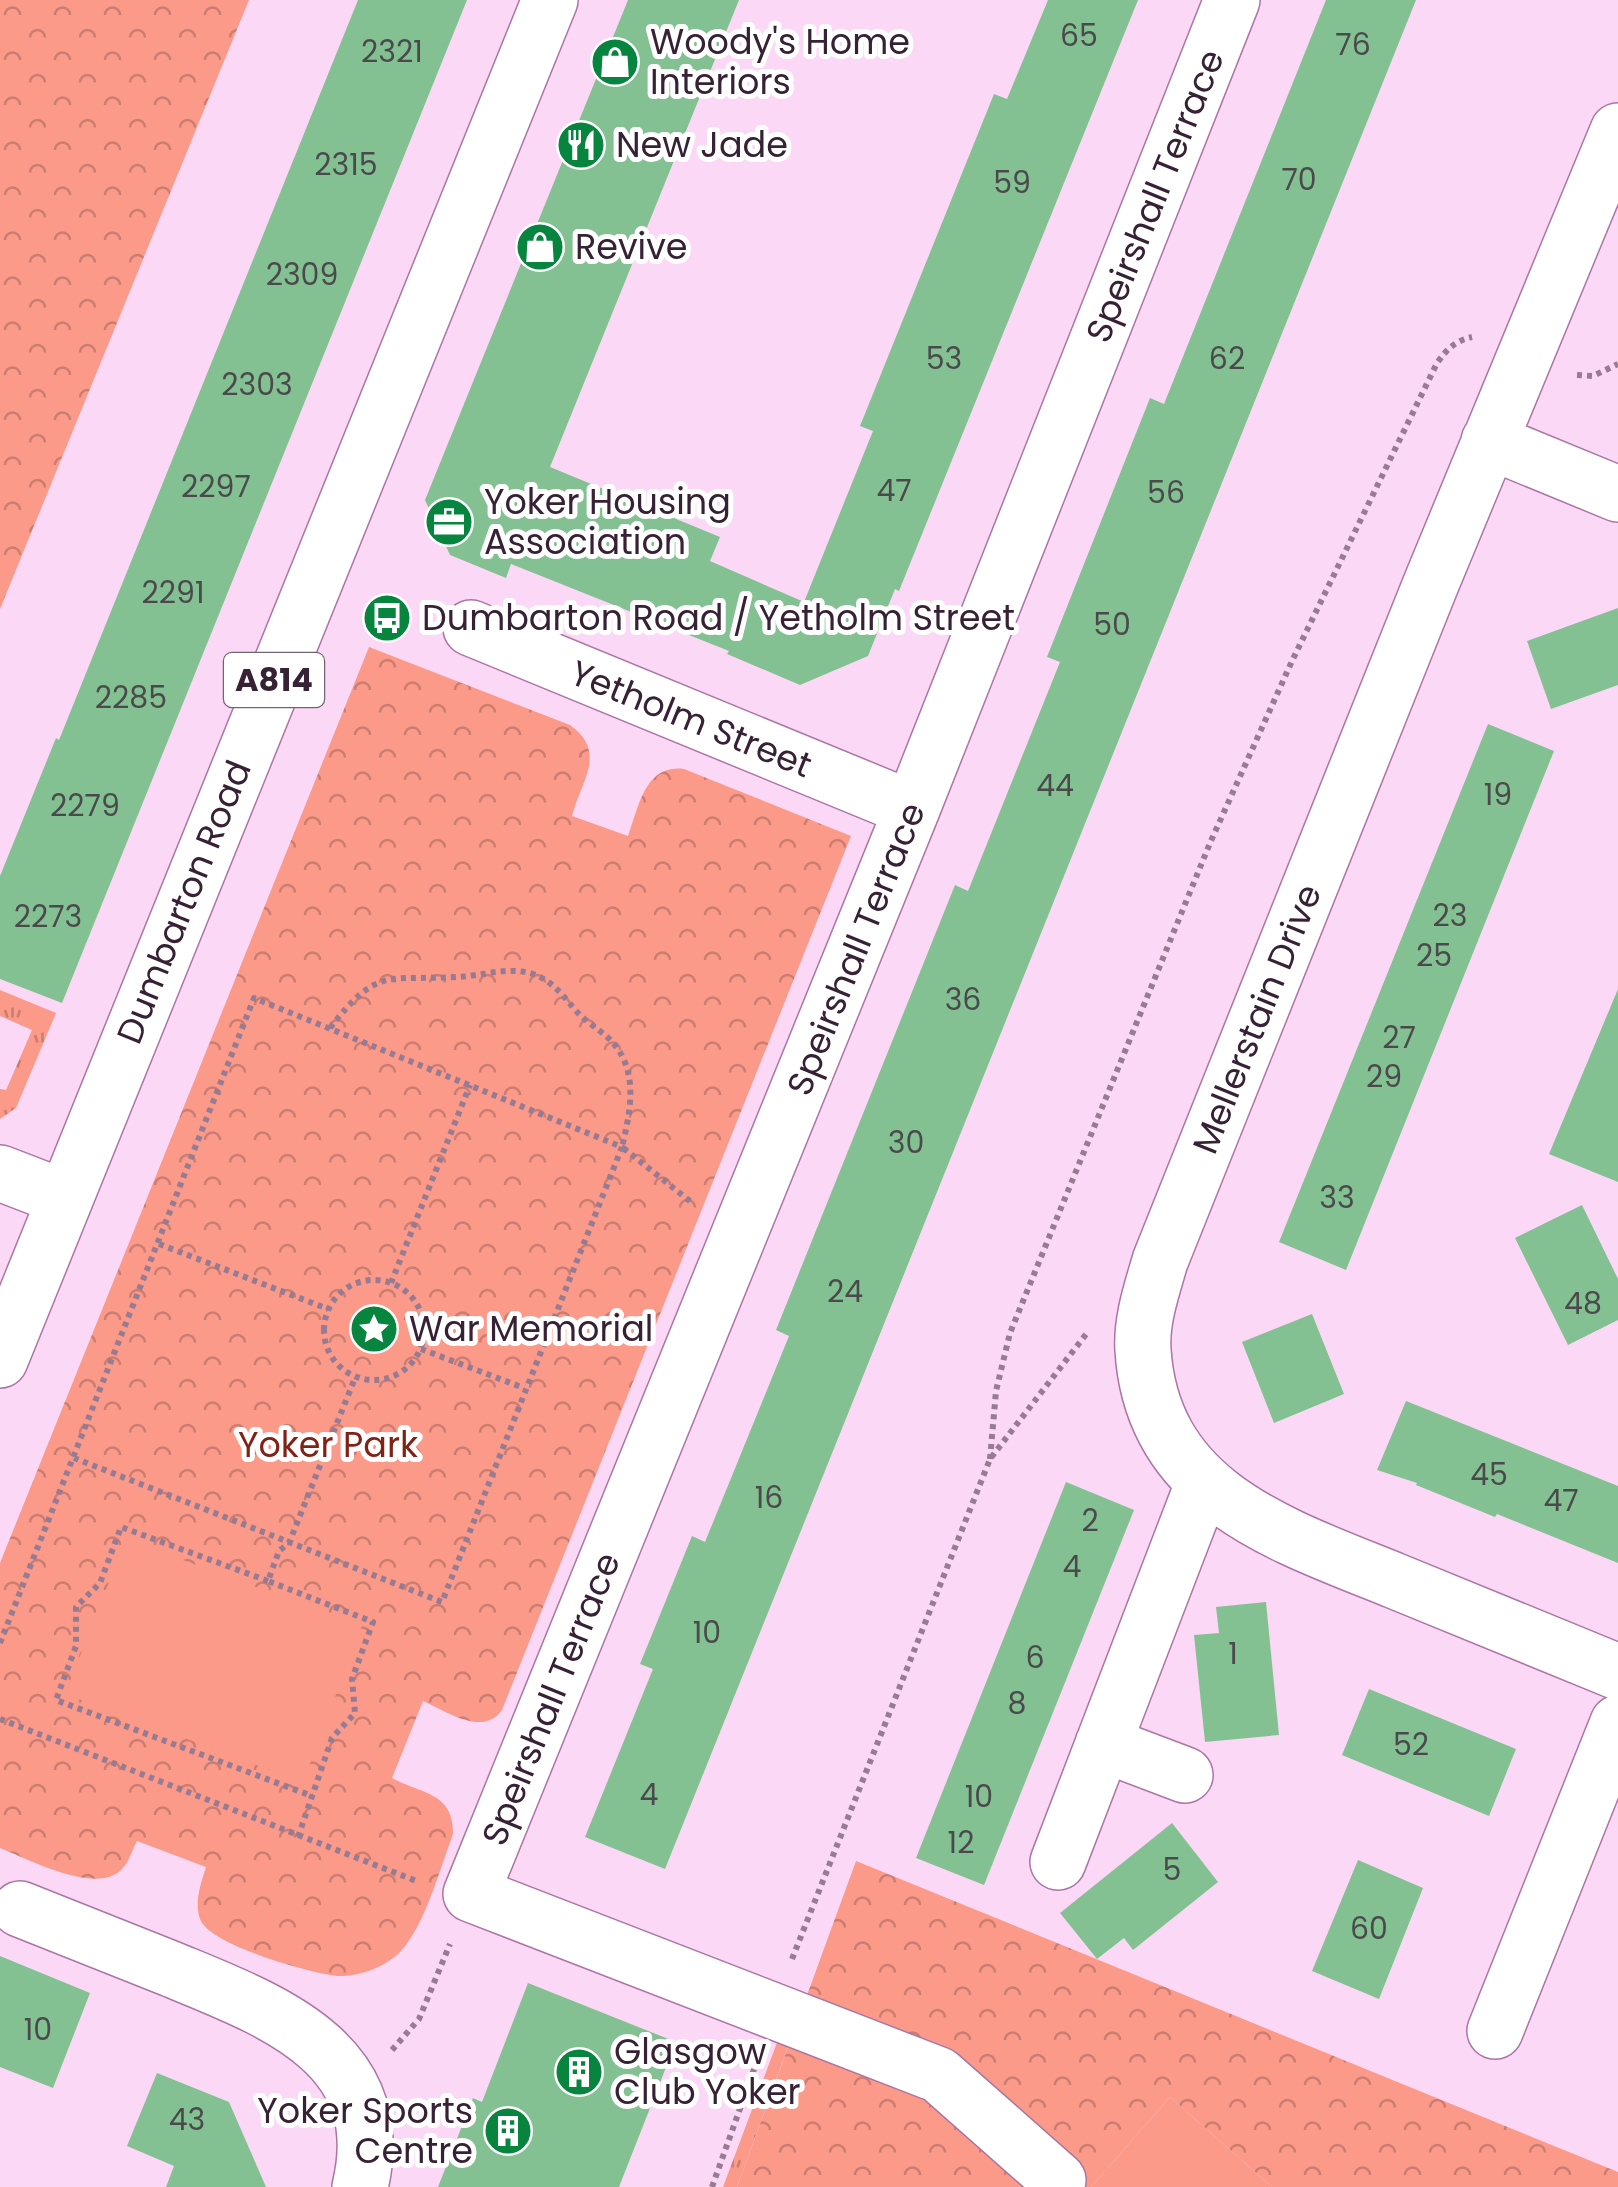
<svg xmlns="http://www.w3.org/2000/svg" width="1618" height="2187" viewBox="0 0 1618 2187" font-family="Poppins,sans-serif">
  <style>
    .grass { fill: url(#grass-tufts) }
    .forest { fill: url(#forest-crowns) }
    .pitch { fill: #fb9a89 }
    .building { fill: #84c192 }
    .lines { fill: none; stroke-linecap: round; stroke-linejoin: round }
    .minor-casing { stroke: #ab76a5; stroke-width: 58 }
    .major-casing { stroke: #ab76a5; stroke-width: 58 }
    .path { stroke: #977b93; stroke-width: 6; stroke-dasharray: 5 5; stroke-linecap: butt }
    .minor { stroke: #fff; stroke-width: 55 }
    .major { stroke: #fff; stroke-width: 55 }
    .labels { text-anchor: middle; stroke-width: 10; stroke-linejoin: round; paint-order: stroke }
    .number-label { font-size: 30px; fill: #4a494c }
    .shield { fill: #fff; stroke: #736471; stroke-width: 2.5 }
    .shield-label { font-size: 32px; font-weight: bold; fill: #372134 }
    .poi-label { font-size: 35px; fill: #372134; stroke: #fff; text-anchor: start }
    .street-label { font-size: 35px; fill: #372134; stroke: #fff }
    .park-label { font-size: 35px; fill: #812217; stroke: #fff }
  </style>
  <defs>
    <pattern id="grass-tufts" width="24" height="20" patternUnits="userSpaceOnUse" patternTransform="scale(2.5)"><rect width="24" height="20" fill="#fb9a89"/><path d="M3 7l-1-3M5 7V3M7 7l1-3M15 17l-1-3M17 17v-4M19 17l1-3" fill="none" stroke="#cc7d71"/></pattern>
    <pattern id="forest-crowns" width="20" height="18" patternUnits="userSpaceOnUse" patternTransform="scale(2.5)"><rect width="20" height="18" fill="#fb9a89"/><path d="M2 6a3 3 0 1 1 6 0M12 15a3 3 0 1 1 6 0" fill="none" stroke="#cc7d71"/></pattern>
  </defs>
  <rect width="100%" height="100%" fill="#fbd8f6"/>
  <path class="grass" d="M 0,990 L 56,1013 L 16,1108 L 0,1119 L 0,1089 L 6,1090 L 32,1030 L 0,1016 Z
    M 778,2040 L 789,2044 L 737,2187 L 723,2187 Z"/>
  <path class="forest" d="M 0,0 L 249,0 L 0,609 Z
    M 369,647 L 570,725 C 608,752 581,781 572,816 L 628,836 C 639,806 645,764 684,769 L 851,836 L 502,1710 C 483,1737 448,1712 423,1701 L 392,1778 C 421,1794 454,1792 453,1834 C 440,1868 425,1926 400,1952 C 385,1967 359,1977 337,1976 C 310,1973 209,1945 200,1919 C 194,1902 201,1883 206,1867 L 137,1841 C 132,1850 129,1862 122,1869 C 97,1896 28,1859 0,1848 L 0,1563 Z
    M 856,1861 L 1618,2172 L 1618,2187 L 1272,2187 L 1170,2097 L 1091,2187 L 737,2187 Z"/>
  <path class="pitch" d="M 126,1539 L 362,1626 L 303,1782 L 65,1694 Z
    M 1170,2097 L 1272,2187 L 1091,2187 Z"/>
  <path class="building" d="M 358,0 L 467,0 L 62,1003 L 0,979 L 0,876 L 56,738 L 59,740 Z
    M 628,0 L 739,0 L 550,467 L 720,537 L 710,561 L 804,602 L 873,431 L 860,426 L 994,94 L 1007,99 L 1048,0 L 1138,0 L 899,591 L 895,589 L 868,656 L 800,685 L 727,654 L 729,651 L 511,564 L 506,578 L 450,555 L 425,500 Z
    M 1326,0 L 1416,0 L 665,1869 L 585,1837 L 653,1669 L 640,1664 L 692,1536 L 705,1542 L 789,1336 L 776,1330 L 955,885 L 968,891 L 1060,662 L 1047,657 L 1150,398 L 1164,404 Z
    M 1618,608 L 1618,685 L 1551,709 L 1527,641 Z
    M 1488,724 L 1554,751 L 1346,1270 L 1279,1242 Z
    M 1618,989 L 1618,1182 L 1549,1154 Z
    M 1582,1205 L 1618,1279 L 1618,1320 L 1568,1345 L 1515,1238 Z
    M 1312,1314 L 1344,1394 L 1274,1423 L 1242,1342 Z
    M 1406,1401 L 1618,1486 L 1618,1563 L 1497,1514 L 1495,1517 L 1416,1485 L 1417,1483 L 1377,1470 Z
    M 1066,1482 L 1134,1510 L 984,1885 L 916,1858 Z
    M 1266,1602 L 1279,1735 L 1205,1742 L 1194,1635 L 1219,1633 L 1216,1607 Z
    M 1369,1689 L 1516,1749 L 1489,1816 L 1342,1755 Z
    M 1172,1823 L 1218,1882 L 1133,1950 L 1124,1938 L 1097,1959 L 1060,1913 Z
    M 1358,1860 L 1423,1888 L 1379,1999 L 1312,1971 Z
    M 0,1956 L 90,1993 L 53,2088 L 0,2067 Z
    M 528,1983 L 676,2042 L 619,2187 L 438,2187 L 473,2098 L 482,2102 Z
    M 157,2073 L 229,2102 L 266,2187 L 166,2187 L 174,2166 L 127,2146 Z"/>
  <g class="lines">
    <g class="minor-casing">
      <path id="minor" d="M 1618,131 L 1430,586 L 1160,1261 C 1152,1289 1141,1320 1143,1350 C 1152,1494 1279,1534 1393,1580 C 1468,1611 1543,1642 1618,1672
        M 1489,441 L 1618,494
        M 471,628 L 912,809
        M 0,1173 L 65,1198
        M 1103,1744 L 1185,1775
        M 1058,1862 L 1203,1484
        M 20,1909 C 70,1929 121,1949 171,1969 C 270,2010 392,2052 360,2187
        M 1495,2031 L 1618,1723
        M 1058,2180 L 939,2075 L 471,1894 L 912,809 L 1232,0"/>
    </g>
    <g class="major-casing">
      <path id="major" d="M 0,1360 L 550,0"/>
    </g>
    <path class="path" d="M 1577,375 L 1593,376 L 1618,364
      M 330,1028 C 378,966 386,981 457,977 C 481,976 509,966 533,974 C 555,982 564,998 579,1014 C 590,1025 605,1033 614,1044 C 639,1074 630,1113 622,1147 L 691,1202
      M 159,1244 L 328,1309
      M324 1330a50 50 0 1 1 100 0a50 50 0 1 1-100 0Z
      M 391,1283 L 470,1085
      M 421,1349 L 524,1388
      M 990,1459 L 996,1391 L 1010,1333 L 1210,843 L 1292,661 L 1437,363 C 1447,349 1455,341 1472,337
      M 268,1581 L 121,1527 L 100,1583 L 76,1607 L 76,1646 L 56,1700 L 312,1796
      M 0,1643 L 254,998 L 622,1147 L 442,1602 L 74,1458
      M 0,1719 L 419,1882
      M 298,1837 L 332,1738 L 355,1713 L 352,1679 L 373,1622 L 268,1581 L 279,1551 L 289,1543 L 355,1378
      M 792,1959 L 990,1459 L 1087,1333
      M 392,2050 L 419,2019 L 450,1944
      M 712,2187 L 757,2061"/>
    <use href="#minor" class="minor"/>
    <use href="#major" class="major"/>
  </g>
  <defs>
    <g id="shop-disc" transform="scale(2.5)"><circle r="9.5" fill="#07843e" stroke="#fff"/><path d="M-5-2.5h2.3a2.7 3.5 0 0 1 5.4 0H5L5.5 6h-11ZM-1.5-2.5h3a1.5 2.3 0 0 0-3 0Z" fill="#fff"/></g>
    <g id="restaurant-disc" transform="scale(2.5)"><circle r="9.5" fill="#07843e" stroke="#fff"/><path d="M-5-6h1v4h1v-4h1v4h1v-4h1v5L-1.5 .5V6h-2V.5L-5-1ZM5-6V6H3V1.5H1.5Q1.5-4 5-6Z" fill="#fff"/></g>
    <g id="office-disc" transform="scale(2.5)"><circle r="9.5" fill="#07843e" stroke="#fff"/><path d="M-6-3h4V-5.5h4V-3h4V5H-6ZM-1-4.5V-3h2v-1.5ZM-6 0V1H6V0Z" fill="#fff"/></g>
    <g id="bus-disc" transform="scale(2.5)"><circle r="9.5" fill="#07843e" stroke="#fff"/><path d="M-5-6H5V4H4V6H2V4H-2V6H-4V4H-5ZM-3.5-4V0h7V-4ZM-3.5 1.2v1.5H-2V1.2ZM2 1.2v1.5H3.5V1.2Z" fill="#fff"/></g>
    <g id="sight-disc" transform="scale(2.5)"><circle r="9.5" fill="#07843e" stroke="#fff"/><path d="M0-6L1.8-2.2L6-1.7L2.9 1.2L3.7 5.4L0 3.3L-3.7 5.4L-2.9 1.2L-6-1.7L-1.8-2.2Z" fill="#fff"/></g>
    <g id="building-disc" transform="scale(2.5)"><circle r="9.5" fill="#07843e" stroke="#fff"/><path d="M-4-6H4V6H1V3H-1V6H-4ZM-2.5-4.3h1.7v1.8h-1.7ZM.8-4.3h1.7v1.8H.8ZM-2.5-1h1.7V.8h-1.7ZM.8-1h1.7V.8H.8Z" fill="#fff"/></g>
  </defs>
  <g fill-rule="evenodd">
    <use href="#shop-disc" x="615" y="62"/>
    <use href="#restaurant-disc" x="581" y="145"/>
    <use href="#shop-disc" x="540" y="247"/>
    <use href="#office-disc" x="449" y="522"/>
    <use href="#bus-disc" x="387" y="618"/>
    <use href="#sight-disc" x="374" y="1329"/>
    <use href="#building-disc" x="579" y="2072"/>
    <use href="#building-disc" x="508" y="2131"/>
  </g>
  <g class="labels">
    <g class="number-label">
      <text x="1079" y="46">65</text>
      <text x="1353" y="55">76</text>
      <text x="392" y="62">2321</text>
      <text x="346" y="175">2315</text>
      <text x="1299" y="190">70</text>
      <text x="1012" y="193">59</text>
      <text x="302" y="285">2309</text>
      <text x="944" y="369">53</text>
      <text x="1227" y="369">62</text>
      <text x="257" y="395">2303</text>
      <text x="216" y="497">2297</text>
      <text x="894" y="501">47</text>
      <text x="1166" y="503">56</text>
      <text x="173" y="603">2291</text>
      <text x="1112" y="635">50</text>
      <text x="131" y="708">2285</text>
      <text x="1055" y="796">44</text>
      <text x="1498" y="805">19</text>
      <text x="85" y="816">2279</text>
      <text x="1450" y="926">23</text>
      <text x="48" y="927">2273</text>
      <text x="1434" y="966">25</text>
      <text x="963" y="1010">36</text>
      <text x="1399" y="1048">27</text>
      <text x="1384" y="1087">29</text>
      <text x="906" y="1153">30</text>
      <text x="1337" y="1208">33</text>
      <text x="845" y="1302">24</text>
      <text x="1583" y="1314">48</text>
      <text x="1489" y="1485">45</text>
      <text x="769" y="1508">16</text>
      <text x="1561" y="1511">47</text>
      <text x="1090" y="1531">2</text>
      <text x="1072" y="1577">4</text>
      <text x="707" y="1643">10</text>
      <text x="1233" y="1664">1</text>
      <text x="1035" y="1668">6</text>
      <text x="1017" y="1714">8</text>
      <text x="1411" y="1755">52</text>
      <text x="649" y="1805">4</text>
      <text x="979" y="1807">10</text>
      <text x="961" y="1853">12</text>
      <text x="1172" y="1880">5</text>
      <text x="1369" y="1939">60</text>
      <text x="38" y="2040">10</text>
      <text x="187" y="2130">43</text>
    </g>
    <rect class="shield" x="224" y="653" width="100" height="54" rx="8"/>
    <g class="shield-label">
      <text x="274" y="691">A814</text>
    </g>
    <g class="poi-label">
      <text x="650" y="54">Woody's Home<tspan x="650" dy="40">Interiors</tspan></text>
      <text x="616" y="157">New Jade</text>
      <text x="575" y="259">Revive</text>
      <text x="484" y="514">Yoker Housing<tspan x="484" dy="40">Association</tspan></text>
      <text x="422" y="630">Dumbarton Road / Yetholm Street</text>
      <text x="409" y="1341">War Memorial</text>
      <text x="614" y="2064">Glasgow<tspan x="614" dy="40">Club Yoker</tspan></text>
      <text x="473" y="2123" text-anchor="end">Yoker Sports<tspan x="473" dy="40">Centre</tspan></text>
    </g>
    <g class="street-label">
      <text transform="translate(1155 196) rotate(-68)" y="12">Speirshall Terrace</text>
      <text transform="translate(691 719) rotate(22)" y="12">Yetholm Street</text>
      <text transform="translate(184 902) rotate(-68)" y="12">Dumbarton Road</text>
      <text transform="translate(856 949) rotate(-68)" y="12">Speirshall Terrace</text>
      <text transform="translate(1257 1019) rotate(-68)" y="12">Mellerstain Drive</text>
      <text transform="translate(551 1699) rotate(-68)" y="12">Speirshall Terrace</text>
    </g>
    <g class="park-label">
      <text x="328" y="1457">Yoker Park</text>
    </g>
  </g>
</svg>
